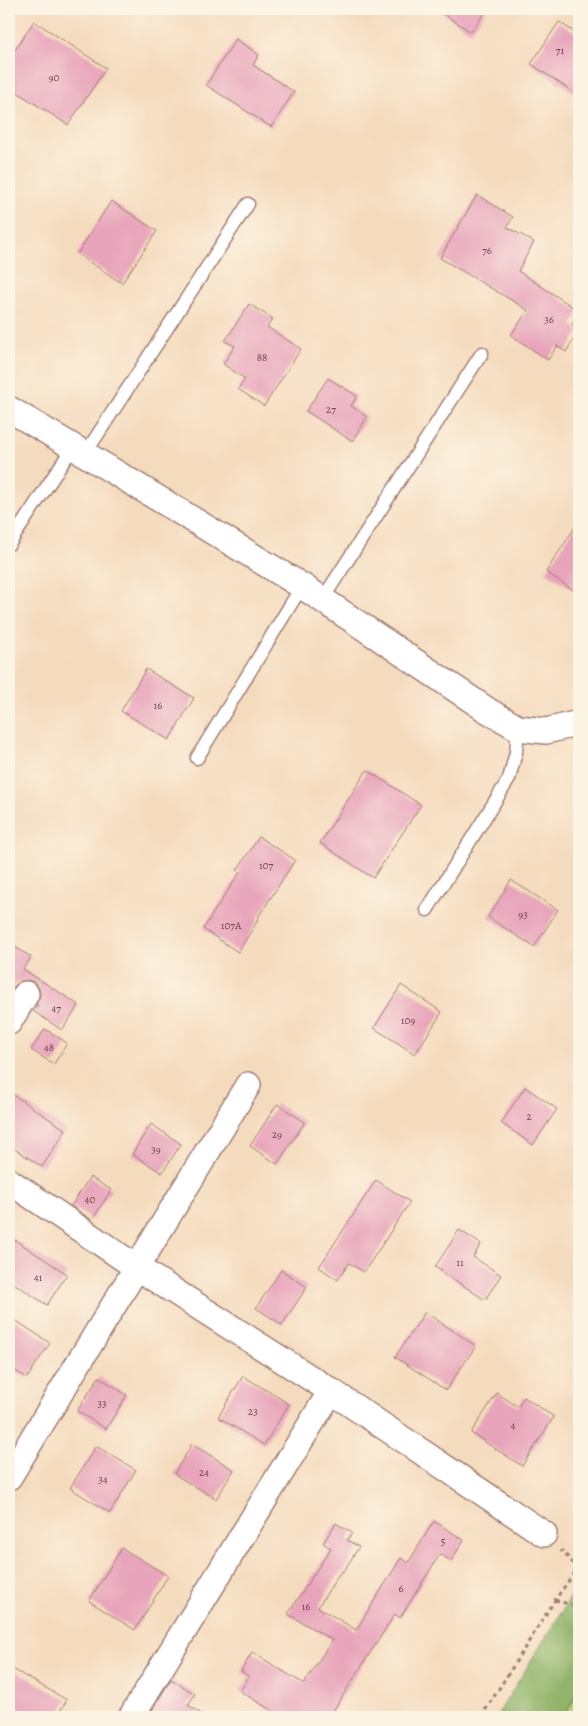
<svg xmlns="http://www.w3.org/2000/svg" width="588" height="1726" viewBox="0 0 588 1726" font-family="Alegreya,serif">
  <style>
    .green { fill: #b5d279; stroke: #807852 }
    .forest { fill: #90b469; stroke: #6d6a4a }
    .building { fill: #e8a4bb }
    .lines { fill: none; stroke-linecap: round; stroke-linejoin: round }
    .lane-casing { stroke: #a07d74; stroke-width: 15 }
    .street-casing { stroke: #a07d74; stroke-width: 28 }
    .path { stroke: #a07d74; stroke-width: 3; stroke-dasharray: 4 4; stroke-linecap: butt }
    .lane { stroke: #fff; stroke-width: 12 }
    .street { stroke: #fff; stroke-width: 25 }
    .labels { text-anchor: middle; stroke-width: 5; stroke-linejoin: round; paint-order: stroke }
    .number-label { font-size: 11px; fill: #72404f }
  </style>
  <rect width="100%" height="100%" fill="#fcf5e5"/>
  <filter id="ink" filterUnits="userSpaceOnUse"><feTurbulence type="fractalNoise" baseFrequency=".02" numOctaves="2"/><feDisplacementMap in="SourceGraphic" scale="10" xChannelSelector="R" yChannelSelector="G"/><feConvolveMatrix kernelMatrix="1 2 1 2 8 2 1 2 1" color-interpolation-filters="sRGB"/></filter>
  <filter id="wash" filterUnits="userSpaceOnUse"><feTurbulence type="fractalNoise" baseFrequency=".0096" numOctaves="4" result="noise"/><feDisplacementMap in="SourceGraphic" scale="20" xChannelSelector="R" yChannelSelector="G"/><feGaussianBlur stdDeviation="1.12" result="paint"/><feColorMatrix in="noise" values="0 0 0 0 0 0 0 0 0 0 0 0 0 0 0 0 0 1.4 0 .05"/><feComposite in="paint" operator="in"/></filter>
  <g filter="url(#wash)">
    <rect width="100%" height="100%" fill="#f5dbbe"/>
    <path class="green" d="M 579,1691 L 579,1717 L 563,1717 Z"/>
    <path class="forest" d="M 579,1584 L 579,1691 L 563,1717 L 496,1717 Z"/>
    <g id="blocks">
      <path class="building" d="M 436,9 L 487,9 L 471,32 Z
        M 34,21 L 106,68 L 68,125 L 9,87 L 9,59 Z
        M 559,22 L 579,35 L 579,96 L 531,64 Z
        M 236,39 L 259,55 L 253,65 L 294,92 L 271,127 L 206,85 Z
        M 477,195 L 513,217 L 507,227 L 534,242 L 518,271 L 579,311 L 572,324 L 579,331 L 566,352 L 557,346 L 548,360 L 511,335 L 528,310 L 440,258 Z
        M 111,201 L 157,231 L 122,283 L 77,254 Z
        M 249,304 L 273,319 L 267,327 L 301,349 L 264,406 L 238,389 L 245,379 L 223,364 L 235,346 L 225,341 Z
        M 328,378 L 357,396 L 351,406 L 367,417 L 352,441 L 306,411 Z
        M 579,521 L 579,594 L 546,572 Z
        M 146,669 L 194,698 L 169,740 L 121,711 Z
        M 367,770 L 421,805 L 373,878 L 320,843 Z
        M 259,837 L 295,860 L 257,919 L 258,920 L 238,952 L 203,929 L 240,872 L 237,870 Z
        M 511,880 L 558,910 L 534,947 L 488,917 Z
        M 9,943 L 31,957 L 23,969 L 79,1005 L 62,1030 L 33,1011 L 38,1005 L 36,1004 L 40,995 L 39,988 L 34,982 L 27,980 L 20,981 L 9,991 Z
        M 401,985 L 442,1012 L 415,1054 L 374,1028 Z
        M 45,1029 L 67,1043 L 54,1064 L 31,1050 Z
        M 525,1087 L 557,1109 L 533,1145 L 501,1123 Z
        M 9,1092 L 66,1130 L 42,1167 L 9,1145 Z
        M 277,1104 L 305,1122 L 277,1164 L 250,1146 Z
        M 151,1124 L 181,1144 L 162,1173 L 132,1154 Z
        M 90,1177 L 111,1190 L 92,1220 L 71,1206 Z
        M 376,1180 L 410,1202 L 364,1272 L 349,1263 L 338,1280 L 319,1267 Z
        M 459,1230 L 481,1244 L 473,1257 L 501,1275 L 485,1300 L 435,1267 Z
        M 9,1236 L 67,1274 L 47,1305 L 9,1280 Z
        M 281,1270 L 307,1287 L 282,1325 L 256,1308 Z
        M 425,1312 L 476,1346 L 446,1390 L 395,1357 Z
        M 15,1320 L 50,1343 L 27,1378 L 9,1367 L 9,1331 Z
        M 243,1376 L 289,1404 L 264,1445 L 218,1417 Z
        M 99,1377 L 127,1395 L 106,1429 L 77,1411 Z
        M 497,1393 L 518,1407 L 524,1397 L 554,1417 L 522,1466 L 471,1433 Z
        M 192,1444 L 234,1470 L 216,1499 L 174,1474 Z
        M 96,1446 L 136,1470 L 110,1513 L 70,1488 Z
        M 434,1521 L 464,1540 L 451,1561 L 440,1554 L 400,1618 L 395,1614 L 329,1717 L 282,1717 L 240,1691 L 249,1677 L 241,1671 L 252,1652 L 304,1684 L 332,1640 L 288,1614 L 331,1548 L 323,1543 L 336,1523 L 352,1533 L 347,1540 L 359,1547 L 343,1572 L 341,1571 L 318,1607 L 356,1630 L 401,1558 L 408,1563 Z
        M 122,1548 L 168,1576 L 135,1630 L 89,1601 Z
        M 9,1667 L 67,1700 L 56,1717 L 26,1717 L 9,1707 Z
        M 171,1679 L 195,1694 L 188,1705 L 206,1717 L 148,1717 Z"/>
    </g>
  </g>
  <g filter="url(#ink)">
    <use href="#blocks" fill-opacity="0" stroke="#a07d74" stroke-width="1"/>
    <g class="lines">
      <g class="lane-casing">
        <path id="lane" d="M 85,454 L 248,204
          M 9,544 L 73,447
          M 322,600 L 482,353
          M 197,758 L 302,586
          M 427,910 L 509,779 L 516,752 L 518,728"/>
      </g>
      <g class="street-casing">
        <path id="street" d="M 9,409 L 85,454 L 302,586 L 487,710 L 518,728 L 546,731 L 579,723
          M 9,1022 L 26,994
          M 9,1181 L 136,1267 L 331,1391 L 544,1534
          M 9,1477 L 248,1085
          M 131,1717 L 331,1391"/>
      </g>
      <path class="path" d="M 555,1600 L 579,1607
        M 481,1717 L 555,1600 L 578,1568 L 561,1550"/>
      <use href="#lane" class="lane"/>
      <use href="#street" class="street"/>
    </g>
  </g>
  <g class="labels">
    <g class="number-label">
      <text x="560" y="54">71</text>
      <text x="54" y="81">90</text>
      <text x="487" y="254">76</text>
      <text x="549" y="323">36</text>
      <text x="262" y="361">88</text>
      <text x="331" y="413">27</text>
      <text x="158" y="709">16</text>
      <text x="266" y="869">107</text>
      <text x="523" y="918">93</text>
      <text x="231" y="929">107А</text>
      <text x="56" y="1012">47</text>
      <text x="408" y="1024">109</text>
      <text x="49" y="1051">48</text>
      <text x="529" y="1120">2</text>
      <text x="277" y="1138">29</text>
      <text x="156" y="1153">39</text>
      <text x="90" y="1203">40</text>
      <text x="460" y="1266">11</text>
      <text x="38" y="1281">41</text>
      <text x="102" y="1407">33</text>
      <text x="253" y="1415">23</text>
      <text x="513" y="1429">4</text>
      <text x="204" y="1476">24</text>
      <text x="103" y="1483">34</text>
      <text x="443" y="1545">5</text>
      <text x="401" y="1592">6</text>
      <text x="306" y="1610">16</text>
    </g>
  </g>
  <rect width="588" height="1726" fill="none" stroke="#fcf5e5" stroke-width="30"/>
</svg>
